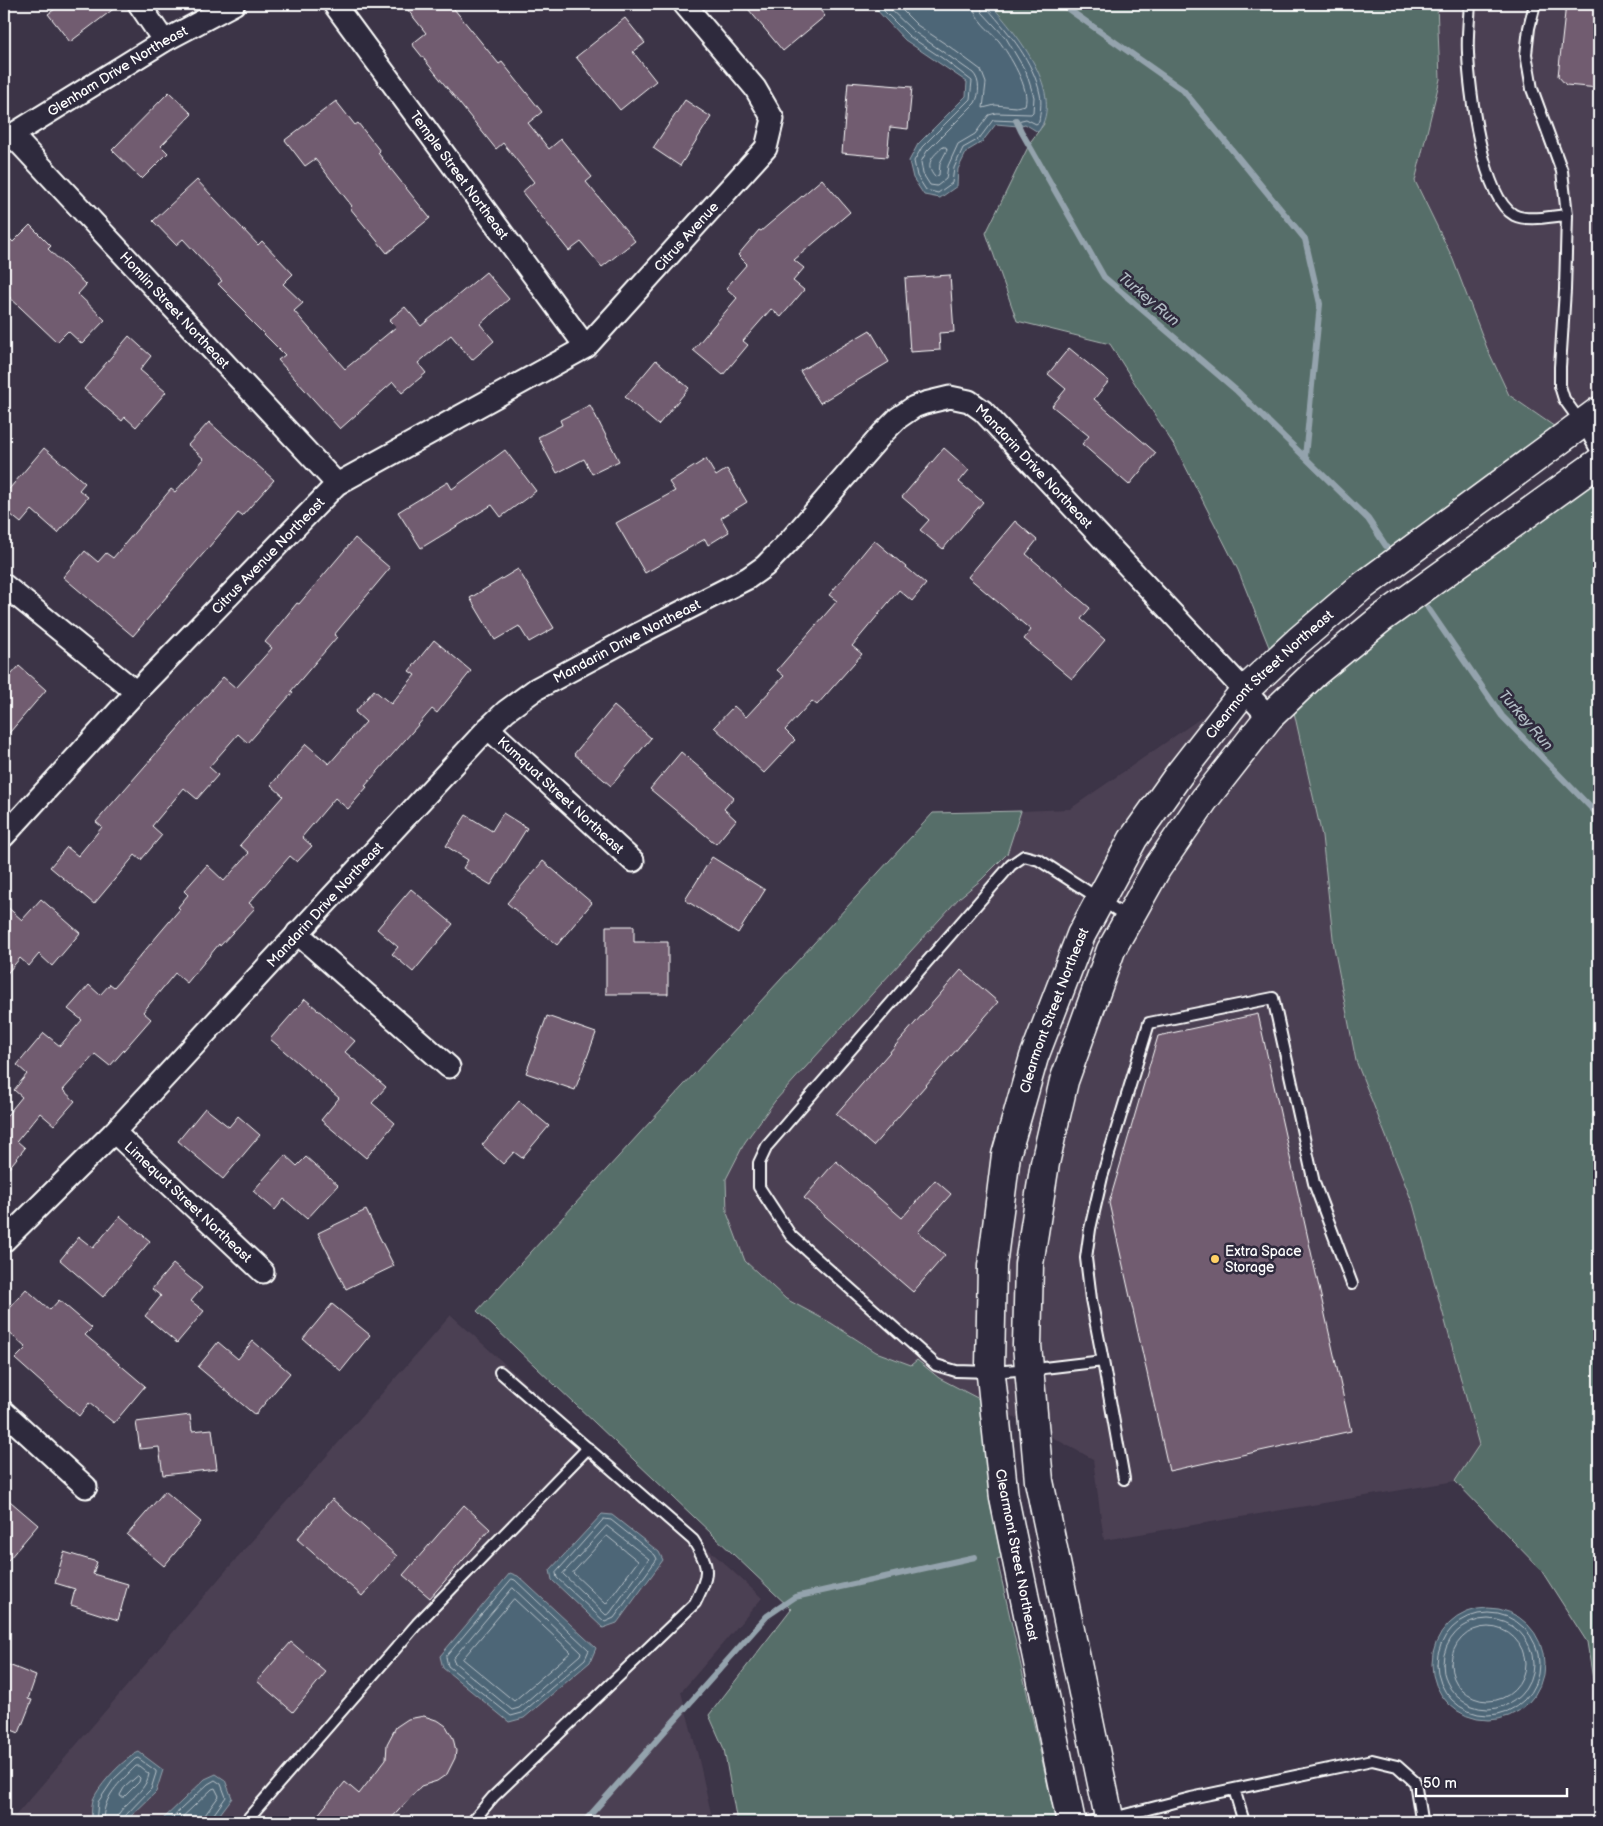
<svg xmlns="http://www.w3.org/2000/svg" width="1603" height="1826" viewBox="0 0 1603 1826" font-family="'Balsamiq Sans',sans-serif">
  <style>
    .built { fill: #4c4053 }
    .green { fill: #576e69; stroke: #abb6b4 }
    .water { fill: #4d6677; stroke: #94a3ad }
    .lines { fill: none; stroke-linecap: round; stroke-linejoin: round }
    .shore { stroke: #b8c2c9; stroke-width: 1 }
    .stream { stroke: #94a3ad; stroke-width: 6 }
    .building { fill: #715b6f; stroke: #fff }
    .lane-casing { stroke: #fff; stroke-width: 14 }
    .street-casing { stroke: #fff; stroke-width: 25 }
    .secondary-casing { stroke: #fff; stroke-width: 31 }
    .lane { stroke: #2f2a3d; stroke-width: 10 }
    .street { stroke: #2f2a3d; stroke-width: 21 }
    .secondary { stroke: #2f2a3d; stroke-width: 28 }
    .poi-dot { fill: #ffd166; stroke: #2f2a3d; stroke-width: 2 }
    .labels { text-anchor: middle; stroke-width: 5; stroke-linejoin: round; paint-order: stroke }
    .street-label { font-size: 14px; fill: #fff; stroke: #2f2a3d }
    .poi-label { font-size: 14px; fill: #fff; stroke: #2f2a3d; text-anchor: start }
    .water-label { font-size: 15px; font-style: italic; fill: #afbac2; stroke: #2f2a3d }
  </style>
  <rect width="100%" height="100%" fill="#3c3447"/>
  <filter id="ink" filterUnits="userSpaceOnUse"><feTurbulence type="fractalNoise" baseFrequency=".02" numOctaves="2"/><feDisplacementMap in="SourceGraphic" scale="10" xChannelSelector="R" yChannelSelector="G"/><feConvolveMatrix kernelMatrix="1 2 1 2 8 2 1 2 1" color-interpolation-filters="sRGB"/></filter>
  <g filter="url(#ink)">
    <path class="built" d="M 1437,4 L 1599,4 L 1599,398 L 1558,429 L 1509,395 L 1487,348 L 1452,257 L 1415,181 L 1440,79 Z
      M 1280,673 L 1285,687 L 1262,710 L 1053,1078 L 1023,1422 L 1006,1413 L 1001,1364 L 1003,1266 L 1017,1156 L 1044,1060 L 1090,938 L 1142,845 L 1252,698 Z
      M 1221,704 L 1023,1055 L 983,1401 L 939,1378 L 917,1360 L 911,1365 L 876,1352 L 831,1323 L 786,1300 L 745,1261 L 727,1213 L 726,1179 L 744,1142 L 775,1101 L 822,1048 L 959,898 L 981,880 L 1007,854 L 1021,811 L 1070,809 Z
      M 1293,708 L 1322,836 L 1334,947 L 1356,1061 L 1413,1204 L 1479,1445 L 1455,1481 L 1104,1540 L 1093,1459 L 1046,1434 L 1038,1344 L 1040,1264 L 1074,1083 L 1121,953 L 1166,874 L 1213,806 Z
      M 451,1315 L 762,1598 L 681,1692 L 698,1756 L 713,1822 L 10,1822 L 236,1559 Z"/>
    <path class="green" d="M 987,4 L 1437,4 L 1440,79 L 1415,181 L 1452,257 L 1487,348 L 1509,395 L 1558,429 L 1271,652 L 1238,570 L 1177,450 L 1110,344 L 1017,321 L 986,233 L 1031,141 L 1044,124 L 992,6 Z
      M 1599,475 L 1599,1717 L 1587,1642 L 1541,1570 L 1455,1481 L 1479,1445 L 1413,1204 L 1356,1061 L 1334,947 L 1322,836 L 1293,708 L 1388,627 Z
      M 1021,811 L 1007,854 L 981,880 L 959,898 L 775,1101 L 745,1142 L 726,1179 L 727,1213 L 745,1261 L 786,1299 L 831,1323 L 876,1352 L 911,1365 L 917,1360 L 939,1378 L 983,1401 L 1004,1557 L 997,1559 L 1056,1822 L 737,1822 L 724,1749 L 709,1715 L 791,1609 L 477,1311 L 933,813 Z"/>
    <path class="water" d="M 871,4 L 987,4 L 992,6 C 1017,34 1066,94 1038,132 L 1025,124 L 1018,126 L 996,124 L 982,142 L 967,151 L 958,169 L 957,186 L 940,198 L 924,195 L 913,178 L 909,161 L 918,144 L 966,96 L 967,82 L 905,40 Z
      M 602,1514 L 612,1515 L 659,1552 L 663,1560 L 617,1623 L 603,1628 L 552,1580 L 550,1570 Z
      M 510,1573 L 518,1576 L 596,1648 L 590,1662 L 524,1718 L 509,1722 L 443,1668 L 440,1656 Z
      M1432 1664a56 56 0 1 1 112 0a56 56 0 1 1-112 0Z
      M 139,1752 L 163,1770 L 156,1792 L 125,1822 L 93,1822 L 91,1820 C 92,1814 91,1806 93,1800 C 98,1786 125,1757 139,1752 Z
      M 216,1774 L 225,1780 L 232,1798 L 214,1822 L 160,1822 L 205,1779 Z"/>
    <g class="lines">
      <path class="shore" d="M 877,4 L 909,36 L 942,58 L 972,81 L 970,99 L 922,147 L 914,161 L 917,176 L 926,190 L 938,193 L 952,183 L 954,168 L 963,148 L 979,139 L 993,120 L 1017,121 L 1026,119 L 1036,124 L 1039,122 C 1040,113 1042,103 1040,94 C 1033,61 1010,34 988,9 L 987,4
        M 885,4 L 913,31 L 973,73 C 980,80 980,94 975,103 L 927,151 L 921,162 L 923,174 L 930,185 L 937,186 L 946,179 L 948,166 L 958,144 L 975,134 L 989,115 L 996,113 L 1031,114 L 1033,112 L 1034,97 L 1026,72 L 1006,38 L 982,12 L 981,4
        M 896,4 L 917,25 L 950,47 L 981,70 L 986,83 L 983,108 L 995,105 L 1016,107 L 1025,105 C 1031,90 1009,54 999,41 C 990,30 974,20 973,4
        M 943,147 L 946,147 L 947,150 L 940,163 L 939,175 L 935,177 C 924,165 932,156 943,147 Z
        M 604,1519 L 611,1520 L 655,1555 L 657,1559 L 614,1618 L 605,1622 L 557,1578 L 556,1573 Z
        M 607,1526 L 649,1559 L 610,1613 L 606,1615 L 563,1574 Z
        M 607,1536 L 638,1561 L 606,1604 L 573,1573 Z
        M 512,1579 L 515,1580 L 589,1650 L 585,1659 L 522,1713 L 511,1716 L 448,1666 L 446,1657 Z
        M 513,1588 L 581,1652 L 580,1655 L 519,1708 L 512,1710 L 454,1662 L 453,1659 Z
        M 514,1599 L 571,1652 L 514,1701 L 463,1659 Z
        M1437 1664a51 51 0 1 1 102 0a51 51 0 1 1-102 0Z
        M1443 1664a45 45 0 1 1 90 0a45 45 0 1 1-90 0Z
        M1451 1664a37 37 0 1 1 74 0a37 37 0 1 1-74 0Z
        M 138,1776 L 140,1778 L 139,1782 L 124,1797 L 121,1797 L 120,1795 L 124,1788 Z
        M 96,1822 L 98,1802 L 113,1780 L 135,1759 L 138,1758 L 156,1771 L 156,1773 L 151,1789 L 124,1817 L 122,1822
        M 103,1822 C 103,1796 119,1783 136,1766 L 139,1766 L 149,1774 C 145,1796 117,1805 116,1822
        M 167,1822 L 208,1784 L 215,1780 L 221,1784 L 226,1797 L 211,1818 L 210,1822
        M 177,1822 L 212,1789 L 215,1788 L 219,1796 L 205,1815 L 204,1822"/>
      <path class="stream" d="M 1061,4 L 1183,90 L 1305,239 L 1320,304 L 1305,457
        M 1016,120 L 1021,131 L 1104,277 L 1237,391 L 1368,519 L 1386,546
        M 1428,608 L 1502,716 L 1599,816
        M 584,1822 L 767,1616 L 795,1597 L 975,1557"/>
    </g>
    <path class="building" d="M 62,4 L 120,4 L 70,42 L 48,14 Z
      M 403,4 L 450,4 L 499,64 L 502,62 L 542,112 L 528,123 L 549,149 L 561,139 L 592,177 L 586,182 L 635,241 L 602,267 L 581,242 L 569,251 L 522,192 L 534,182 L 503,143 L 496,149 L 412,44 L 426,33 Z
      M 744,4 L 815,4 L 825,16 L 783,51 Z
      M 1566,4 L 1599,4 L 1599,88 L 1566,85 L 1558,76 Z
      M 625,18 L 645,43 L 633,52 L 656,81 L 620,110 L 576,57 Z
      M 848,82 L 912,87 L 908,129 L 890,127 L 887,157 L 842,153 Z
      M 169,92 L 192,114 L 161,146 L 168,153 L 142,179 L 112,150 Z
      M 685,100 L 711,117 L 680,166 L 653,148 Z
      M 336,101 L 355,125 L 358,123 L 380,151 L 378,153 L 430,218 L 387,253 L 350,208 L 352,206 L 315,159 L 305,166 L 285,140 Z
      M 822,179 L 850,212 L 794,260 L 804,268 L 793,281 L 804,290 L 781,317 L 771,309 L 743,341 L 748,345 L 723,375 L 693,350 L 737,298 L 726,288 L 747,264 L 738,255 L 759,230 L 761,231 Z
      M 197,180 L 258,245 L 262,241 L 293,274 L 283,284 L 303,303 L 294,311 L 345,369 L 396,327 L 389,320 L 405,307 L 421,326 L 486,272 L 509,299 L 480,324 L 494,341 L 472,360 L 451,335 L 418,363 L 426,373 L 402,393 L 393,382 L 340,429 L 278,360 L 285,355 L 245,315 L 247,313 L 218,284 L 222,281 L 183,239 L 176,245 L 153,221 Z
      M 30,225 L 51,246 L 48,249 L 86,285 L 78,294 L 105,320 L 82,344 L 68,331 L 57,342 L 4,292 L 4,233 L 13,242 Z
      M 950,275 L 954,332 L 939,333 L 940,350 L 910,352 L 905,278 Z
      M 870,330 L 889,362 L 820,403 L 800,371 Z
      M 129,336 L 151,356 L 140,370 L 166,392 L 136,427 L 125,417 L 122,421 L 84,389 Z
      M 1069,348 L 1109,381 L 1094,399 L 1156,453 L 1129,485 L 1082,444 L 1089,436 L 1052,406 L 1066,389 L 1048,374 Z
      M 656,360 L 689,388 L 658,425 L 625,397 Z
      M 590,405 L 619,461 L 592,474 L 584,459 L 557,473 L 538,437 L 562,425 L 560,420 Z
      M 209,422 L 274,480 L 242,516 L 238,513 L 133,636 L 63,577 L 85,551 L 98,562 L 106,553 L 113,558 L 171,489 L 175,492 L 204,459 L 188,445 Z
      M 44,448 L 85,483 L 79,490 L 88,497 L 58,533 L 32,510 L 21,523 L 4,509 L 4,495 Z
      M 944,448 L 969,470 L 959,482 L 983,502 L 943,549 L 920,530 L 929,520 L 902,497 Z
      M 505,450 L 536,491 L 501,517 L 492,505 L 421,548 L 398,512 L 448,482 L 452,489 Z
      M 706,459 L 716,476 L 727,469 L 747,502 L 721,518 L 729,532 L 708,545 L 705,539 L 645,573 L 616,523 L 675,491 L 669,482 Z
      M 1015,521 L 1037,540 L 1026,554 L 1090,608 L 1081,619 L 1105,640 L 1072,679 L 1024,639 L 1031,630 L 968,577 Z
      M 355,538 L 390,568 L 334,635 L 337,637 L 291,691 L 293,692 L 248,743 L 238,734 L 209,767 L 218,775 L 197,799 L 184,788 L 152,826 L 162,835 L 141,860 L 135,855 L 94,904 L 50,867 L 67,847 L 78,856 L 102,827 L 96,822 L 223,677 L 236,688 L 272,648 L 265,642 L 297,603 L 299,604 Z
      M 874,540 L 926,584 L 912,601 L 899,590 L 852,646 L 862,654 L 817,705 L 812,701 L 785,730 L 795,740 L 764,773 L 714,727 L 734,706 L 746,717 L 784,676 L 777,670 L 837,601 L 829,595 Z
      M 518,569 L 554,628 L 529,642 L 519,626 L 495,640 L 470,598 Z
      M 434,640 L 471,671 L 437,713 L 432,709 L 365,786 L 367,787 L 348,809 L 335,798 L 302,837 L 312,846 L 297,862 L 290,856 L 249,903 L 255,908 L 220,946 L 219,944 L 187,983 L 175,973 L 143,1012 L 151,1019 L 110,1066 L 95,1054 L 63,1090 L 75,1101 L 54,1125 L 40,1113 L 17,1141 L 25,1148 L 4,1174 L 4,1119 L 22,1097 L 14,1090 L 27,1074 L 17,1065 L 44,1033 L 60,1046 L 82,1020 L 68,1009 L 89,985 L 100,995 L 110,984 L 114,987 L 180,909 L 178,907 L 188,895 L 184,891 L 207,865 L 224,881 L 249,853 L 240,845 L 283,796 L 271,785 L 306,744 L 329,764 L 366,722 L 355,712 L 374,690 L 391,704 L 415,675 L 409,671 Z
      M 19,666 L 46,690 L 4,739 L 4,683 Z
      M 614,706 L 651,738 L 611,786 L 574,754 Z
      M 681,752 L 734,797 L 724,809 L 736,820 L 716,844 L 650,789 Z
      M 503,813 L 527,828 L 491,885 L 463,868 L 468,860 L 446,846 L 466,815 L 492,831 Z
      M 712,857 L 765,890 L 738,933 L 685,900 Z
      M 543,861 L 592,903 L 557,945 L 507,903 Z
      M 411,889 L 453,924 L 413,972 L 392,954 L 398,947 L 377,929 Z
      M 41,899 L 80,933 L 52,966 L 39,954 L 29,966 L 20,958 L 4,977 L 4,904 L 22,920 Z
      M 606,926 L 634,926 L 634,942 L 668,942 L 668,994 L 606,994 Z
      M 961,970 L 998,1002 L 873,1146 L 836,1114 Z
      M 305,999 L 355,1041 L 345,1052 L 386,1087 L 372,1103 L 395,1123 L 366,1158 L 321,1120 L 339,1098 L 270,1039 Z
      M 1258,1014 L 1351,1431 L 1169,1471 L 1109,1203 L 1158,1036 Z
      M 547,1016 L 596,1033 L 575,1090 L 526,1073 Z
      M 519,1101 L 549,1126 L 522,1158 L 514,1152 L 503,1164 L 482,1145 Z
      M 205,1108 L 229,1127 L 238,1116 L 260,1135 L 223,1179 L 178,1141 Z
      M 285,1155 L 297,1166 L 306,1157 L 338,1185 L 307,1219 L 284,1199 L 275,1210 L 253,1191 Z
      M 836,1161 L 902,1218 L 935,1180 L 951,1194 L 918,1232 L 945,1255 L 913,1292 L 804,1198 Z
      M 366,1210 L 394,1266 L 346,1289 L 318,1233 Z
      M 120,1216 L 150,1241 L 103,1297 L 60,1260 L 79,1237 L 93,1248 Z
      M 173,1264 L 202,1288 L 191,1301 L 204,1311 L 177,1343 L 145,1316 L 161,1296 L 152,1289 Z
      M 26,1289 L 50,1310 L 59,1300 L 92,1328 L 85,1335 L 145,1386 L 114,1423 L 89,1403 L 79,1416 L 15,1359 L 26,1348 L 4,1328 L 4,1314 Z
      M 332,1304 L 370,1335 L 341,1371 L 303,1339 Z
      M 253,1341 L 290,1373 L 255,1415 L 198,1367 L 218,1342 L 238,1359 Z
      M 190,1415 L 192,1431 L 212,1429 L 217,1469 L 163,1475 L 159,1447 L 140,1449 L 136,1422 Z
      M 165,1491 L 201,1522 L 164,1566 L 127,1535 Z
      M 4,1496 L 38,1525 L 4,1565 Z
      M 332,1499 L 397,1556 L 362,1596 L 297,1539 Z
      M 464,1505 L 490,1529 L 430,1598 L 403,1575 Z
      M 64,1552 L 97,1562 L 93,1574 L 128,1584 L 118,1620 L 71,1605 L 75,1589 L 55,1583 Z
      M 291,1642 L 326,1672 L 293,1712 L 257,1681 Z
      M 4,1663 L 36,1676 L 28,1699 L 32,1700 L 19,1733 L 4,1727 Z
      M 424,1716 L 439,1721 L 446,1726 L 453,1738 L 456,1751 L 455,1758 L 447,1774 L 437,1781 L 421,1786 L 388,1822 L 312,1822 L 345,1782 L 359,1794 L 386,1759 L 387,1744 L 396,1727 L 408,1719 Z"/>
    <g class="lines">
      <g class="lane-casing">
        <path id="lane" d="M 1470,4 C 1469,20 1467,37 1468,53 C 1469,88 1482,197 1514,215 C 1528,222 1552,216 1567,215 L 1565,290 L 1560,367 L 1560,386 L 1564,399 L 1582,424 L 1599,456
          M 1535,4 L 1529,28 L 1526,54 L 1532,89 L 1562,171 L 1567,215
          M 1103,1361 L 1091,1299 L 1086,1258 L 1090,1229 L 1102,1177 L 1149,1023 L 1273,998 L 1314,1183 L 1352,1284
          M 1124,1479 L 1103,1361 L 1044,1368 L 991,1372 L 956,1371 L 936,1365 L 791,1236 L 759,1187 L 759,1163 L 767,1146 L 1011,865 L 1024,856 L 1039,860 L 1129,918
          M 1234,1789 L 1244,1822
          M 245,1822 L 417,1624 L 588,1448
          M 472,1822 L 493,1797 L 695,1603 C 709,1574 711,1568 693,1540 L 500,1372
          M 1084,1822 L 1109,1819 L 1191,1798 L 1372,1760 L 1397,1766 L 1415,1782 L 1421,1819 L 1419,1822"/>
      </g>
      <g class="street-casing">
        <g id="street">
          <path d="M 139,4 L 164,41"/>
          <path id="s1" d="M 334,4 L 586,347"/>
          <path id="s2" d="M 12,135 L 337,484"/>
          <path id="s3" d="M 4,142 L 12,135 L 164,41 L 234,4"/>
          <path d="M 4,585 L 136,692"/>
          <path id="s4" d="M 488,728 L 633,861"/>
          <path id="s5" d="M 4,836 L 136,692 L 337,484 L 586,347 L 766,148 L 773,119 L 755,88 L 684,4"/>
          <path d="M 297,933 L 449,1067"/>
          <path id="s6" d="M 114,1132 L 263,1272"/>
          <path id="s7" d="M 4,1241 L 114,1132 L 488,728 L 506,711 L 536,689 L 640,633 L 748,578 L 765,566 L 792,538 L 883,433 L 898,418 L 914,407 L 925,403 L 950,397 L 969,401 L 983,411 L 1269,717"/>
          <path d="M 4,1412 L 86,1487"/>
        </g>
      </g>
      <g class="secondary-casing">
        <g id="secondary">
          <path id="s8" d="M 1071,1822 L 1004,1498 L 990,1366 L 992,1266 L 1006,1155 L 1034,1057 L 1081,935 L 1133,839 L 1180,773 L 1244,691 L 1298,641 L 1360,588 L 1599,411"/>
          <path d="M 1110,1822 L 1039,1481 L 1027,1345 L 1029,1264 L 1045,1163 L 1064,1081 L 1111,950 L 1157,868 L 1204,800 L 1269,717 L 1316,672 L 1382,618 L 1599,462"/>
        </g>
      </g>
      <use href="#lane" class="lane"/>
      <use href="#street" class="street"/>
      <use href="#secondary" class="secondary"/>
    </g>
  </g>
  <circle class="poi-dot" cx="1215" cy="1259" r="5"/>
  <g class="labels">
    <g class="street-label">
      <text dy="5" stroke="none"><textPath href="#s3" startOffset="134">Glenham Drive Northeast</textPath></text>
      <text dy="5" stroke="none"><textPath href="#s1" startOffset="212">Temple Street Northeast</textPath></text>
      <text dy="5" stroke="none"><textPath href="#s5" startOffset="918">Citrus Avenue</textPath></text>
      <text dy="5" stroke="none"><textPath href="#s2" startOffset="239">Homlin Street Northeast</textPath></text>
      <text dy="5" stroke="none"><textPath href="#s7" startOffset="1395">Mandarin Drive Northeast</textPath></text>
      <text dy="5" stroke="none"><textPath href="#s5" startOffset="385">Citrus Avenue Northeast</textPath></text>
      <text dy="5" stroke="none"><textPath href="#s7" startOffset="870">Mandarin Drive Northeast</textPath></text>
      <text dy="5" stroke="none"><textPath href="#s8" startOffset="1232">Clearmont Street Northeast</textPath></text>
      <text dy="5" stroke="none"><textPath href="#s4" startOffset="99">Kumquat Street Northeast</textPath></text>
      <text dy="5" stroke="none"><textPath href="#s7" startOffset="465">Mandarin Drive Northeast</textPath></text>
      <text dy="5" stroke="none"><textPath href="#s8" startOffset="828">Clearmont Street Northeast</textPath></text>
      <text dy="5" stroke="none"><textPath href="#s6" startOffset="102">Limequat Street Northeast</textPath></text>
      <text transform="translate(1017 1555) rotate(79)" y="5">Clearmont Street Northeast</text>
    </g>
    <g class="poi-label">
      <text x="1225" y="1256">Extra Space<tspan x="1225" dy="16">Storage</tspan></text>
    </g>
    <g class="water-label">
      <text transform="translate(1149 299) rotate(40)" y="5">Turkey Run</text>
      <text transform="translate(1526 720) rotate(49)" y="5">Turkey Run</text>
    </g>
  </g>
  <rect width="1603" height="1826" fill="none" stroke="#2f2a3d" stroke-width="20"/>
  <rect x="10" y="10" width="1583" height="1806" fill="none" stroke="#fff" stroke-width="2" filter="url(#ink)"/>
  <path d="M1416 1788v8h151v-8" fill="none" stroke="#ffffff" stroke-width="2.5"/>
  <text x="1423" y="1788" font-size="15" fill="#ffffff" stroke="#2f2a3d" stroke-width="4" paint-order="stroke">50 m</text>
</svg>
